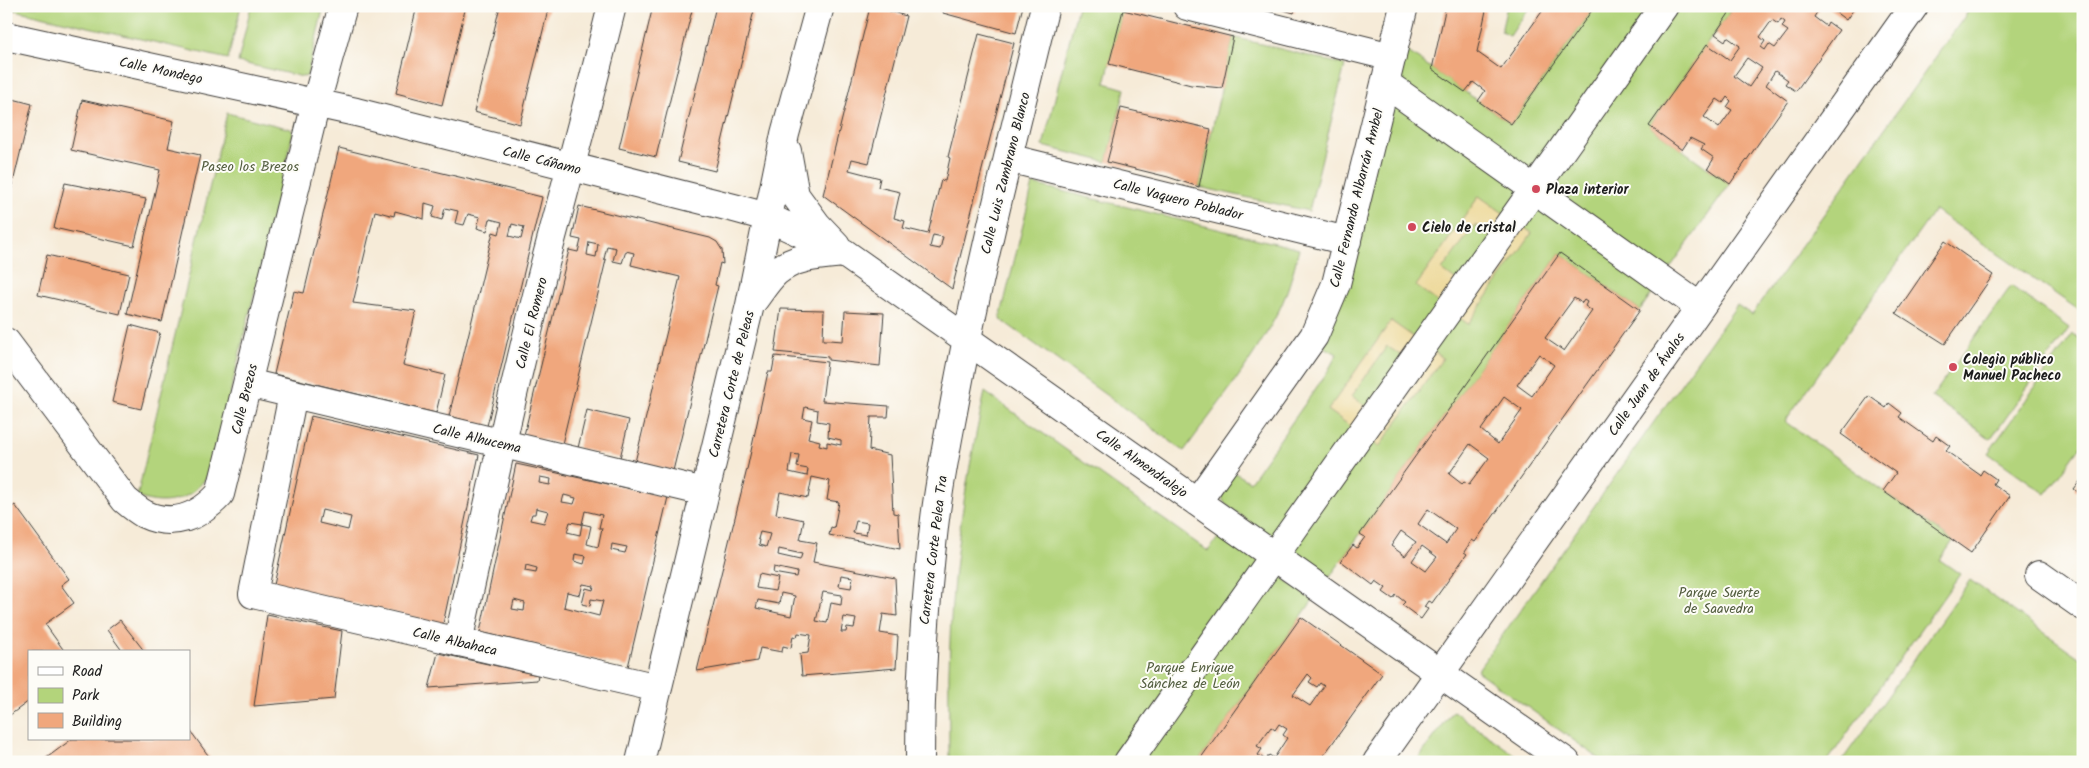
<svg xmlns="http://www.w3.org/2000/svg" width="2089" height="768" viewBox="0 0 2089 768" font-family="Kalam,sans-serif">
  <style>
    .green { fill: #b3d47b; stroke: #68784c }
    .sand { fill: #eeda9e; stroke: #857b5d; fill-rule: evenodd }
    .building { fill: #f0a77d; fill-rule: evenodd }
    .lines { fill: none; stroke-linecap: round; stroke-linejoin: round }
    .minor-casing { stroke: #3d3b38; stroke-width: 30 }
    .minor { stroke: #fff; stroke-width: 28 }
    .poi-dot { fill: #d1495b; stroke: #fdfcf7; stroke-width: 2 }
    .labels { text-anchor: middle; stroke-width: 4; stroke-linejoin: round; paint-order: stroke }
    .street-label { font-size: 14px; fill: #1c1c1c; stroke: #fdfcf7 }
    .park-label { font-size: 14px; fill: #515c3d; stroke: #fdfcf7 }
    .poi-label { font-size: 14px; font-weight: bold; fill: #1c1c1c; stroke: #fdfcf7; text-anchor: start }
  </style>
  <rect width="100%" height="100%" fill="#fdfcf7"/>
  <filter id="ink" filterUnits="userSpaceOnUse"><feTurbulence type="fractalNoise" baseFrequency=".02" numOctaves="2"/><feDisplacementMap in="SourceGraphic" scale="10" xChannelSelector="R" yChannelSelector="G"/><feConvolveMatrix kernelMatrix="1 2 1 2 8 2 1 2 1" color-interpolation-filters="sRGB"/></filter>
  <filter id="wash" filterUnits="userSpaceOnUse"><feTurbulence type="fractalNoise" baseFrequency=".0096" numOctaves="4" result="noise"/><feDisplacementMap in="SourceGraphic" scale="20" xChannelSelector="R" yChannelSelector="G"/><feGaussianBlur stdDeviation="1.12" result="paint"/><feColorMatrix in="noise" values="0 0 0 0 0 0 0 0 0 0 0 0 0 0 0 0 0 1.4 0 .05"/><feComposite in="paint" operator="in"/></filter>
  <g filter="url(#wash)">
    <rect width="100%" height="100%" fill="#f6ebd8"/>
    <path class="green" d="M 6,6 L 241,6 L 228,59 L 6,8 Z
      M 251,6 L 324,6 L 307,76 L 303,77 L 238,62 Z
      M 1078,6 L 1107,6 L 1123,10 L 1105,83 L 1125,89 L 1107,162 L 1043,146 Z
      M 1507,6 L 1530,6 L 1510,36 L 1501,32 Z
      M 1595,6 L 1734,6 L 1649,126 L 1730,184 L 1640,310 L 1560,253 L 1329,578 L 1225,504 C 1217,491 1227,482 1234,472 L 1250,482 L 1328,371 L 1337,354 L 1321,345 L 1404,49 L 1511,124 Z
      M 1972,6 L 2083,6 L 2083,313 L 1935,210 L 1785,421 L 1953,541 L 1940,560 L 1960,574 L 1827,762 L 1604,762 L 1477,671 L 1737,305 L 1752,315 Z
      M 1233,37 L 1345,65 L 1309,211 L 1199,187 Z
      M 227,113 L 291,129 L 293,133 L 212,468 C 196,499 169,509 137,497 Z
      M 1033,184 L 1299,249 C 1293,273 1287,297 1275,318 C 1250,365 1215,408 1184,451 L 1000,319 Z
      M 2011,286 L 2069,328 L 1991,439 L 1932,397 Z
      M 2073,334 L 2083,341 L 2083,443 L 2046,494 L 1988,453 Z
      M 985,392 L 1208,551 L 1221,534 L 1313,600 L 1198,762 L 949,762 C 949,721 948,681 950,640 C 953,557 967,473 985,392 Z
      M 1970,580 L 2083,660 L 2083,762 L 1841,762 Z
      M 1453,711 L 1525,762 L 1416,762 Z"/>
    <path class="sand" d="M 1479,196 L 1532,233 L 1468,324 L 1416,286 ZM 1475,225 L 1498,242 L 1466,288 L 1442,270 Z
      M 1391,321 L 1443,358 L 1379,447 L 1328,410 ZM 1387,346 L 1412,363 L 1376,414 L 1352,396 Z"/>
    <g id="blocks">
      <path class="building" d="M 417,6 L 466,6 L 442,105 L 396,93 Z
        M 500,6 L 549,6 L 520,124 L 474,112 Z
        M 653,6 L 693,6 L 656,157 L 619,148 Z
        M 716,6 L 755,6 L 715,171 L 678,162 Z
        M 880,6 L 890,6 L 889,11 L 906,16 L 869,163 L 852,159 L 849,170 L 880,178 L 878,187 L 900,192 L 894,218 L 905,221 L 903,228 L 928,234 L 941,180 L 945,181 L 950,158 L 948,157 L 979,34 L 1014,43 L 952,289 L 823,195 L 870,7 L 880,9 ZM 933,235 L 943,237 L 940,249 L 930,247 Z
        M 945,6 L 1023,6 L 1016,33 L 943,13 Z
        M 1270,6 L 1296,6 L 1294,13 Z
        M 1446,6 L 1487,6 L 1477,52 L 1501,69 L 1546,6 L 1595,6 L 1511,124 L 1478,101 L 1485,91 L 1473,82 L 1465,92 L 1432,69 Z
        M 1734,6 L 1821,6 L 1814,17 L 1826,26 L 1828,22 L 1839,30 L 1796,91 L 1785,84 L 1788,80 L 1775,71 L 1766,85 L 1788,101 L 1730,184 L 1708,168 L 1714,158 L 1701,149 L 1704,145 L 1690,138 L 1682,150 L 1649,126 L 1707,44 L 1730,60 L 1740,46 L 1727,37 L 1725,41 L 1715,34 ZM 1781,19 L 1785,22 L 1782,27 L 1788,31 L 1775,48 L 1769,44 L 1765,50 L 1761,47 L 1765,41 L 1760,37 L 1772,20 L 1778,24 ZM 1747,58 L 1762,68 L 1749,87 L 1734,76 ZM 1727,97 L 1731,101 L 1727,107 L 1732,110 L 1719,128 L 1704,117 L 1717,99 L 1723,103 Z
        M 1827,6 L 1856,6 L 1846,20 Z
        M 1123,10 L 1233,37 L 1222,88 L 1191,85 L 1109,64 Z
        M 9,98 L 32,104 L 11,191 L 6,189 L 6,110 Z
        M 82,100 L 174,121 L 168,148 L 200,155 L 162,322 L 127,314 L 160,170 L 71,150 Z
        M 1121,108 L 1211,129 L 1199,187 L 1168,177 L 1107,162 Z
        M 339,148 L 542,197 L 487,426 L 449,416 L 493,232 L 499,234 L 502,222 L 490,219 L 487,231 L 477,228 L 480,217 L 468,214 L 464,225 L 455,223 L 458,211 L 445,208 L 442,220 L 432,217 L 435,206 L 425,203 L 424,219 L 395,211 L 394,216 L 375,211 L 353,303 L 416,311 L 403,365 L 445,375 L 436,413 L 274,374 L 294,291 L 304,293 ZM 512,224 L 524,227 L 521,239 L 509,236 Z
        M 65,183 L 146,199 L 134,246 L 54,228 Z
        M 579,206 L 710,238 L 717,242 L 722,250 L 723,264 L 720,263 L 715,285 L 718,286 L 673,471 L 635,462 L 680,277 L 631,265 L 634,253 L 626,251 L 622,263 L 613,261 L 616,248 L 607,246 L 604,259 L 606,260 L 562,444 L 524,435 L 569,250 L 578,252 L 581,240 L 572,238 ZM 589,242 L 598,244 L 596,257 L 587,255 Z
        M 1945,241 L 1993,275 L 1945,344 L 1896,313 Z
        M 1560,253 L 1640,310 L 1475,542 L 1472,540 L 1464,552 L 1467,554 L 1432,603 L 1428,601 L 1424,607 L 1428,609 L 1421,619 L 1402,605 L 1405,602 L 1396,595 L 1393,599 L 1383,592 L 1386,588 L 1376,581 L 1373,585 L 1341,561 L 1353,545 L 1357,548 L 1365,537 L 1360,534 ZM 1574,298 L 1582,303 L 1584,300 L 1587,302 L 1585,306 L 1592,311 L 1564,351 L 1545,338 ZM 1539,354 L 1554,365 L 1532,396 L 1517,385 ZM 1504,397 L 1522,410 L 1498,444 L 1481,430 ZM 1470,444 L 1489,458 L 1469,485 L 1464,482 L 1462,484 L 1449,474 ZM 1428,509 L 1456,529 L 1446,544 L 1418,524 ZM 1401,531 L 1416,542 L 1405,556 L 1391,546 ZM 1422,546 L 1437,557 L 1426,571 L 1412,561 Z
        M 47,255 L 129,274 L 120,314 L 38,295 Z
        M 781,309 L 824,310 L 823,340 L 829,340 L 843,341 L 845,311 L 884,313 L 880,366 L 828,360 L 828,357 L 775,352 Z
        M 130,325 L 160,333 L 141,409 L 112,402 Z
        M 775,356 L 827,362 L 822,401 L 889,406 L 888,417 L 871,417 L 869,450 L 890,455 L 893,513 L 898,514 L 900,549 L 829,535 L 831,527 L 834,528 L 839,502 L 827,500 L 830,481 L 812,477 L 808,498 L 780,492 L 776,514 L 804,520 L 800,540 L 817,543 L 813,562 L 895,578 L 897,616 L 883,614 L 880,633 L 898,636 L 896,668 L 802,676 L 800,654 L 808,653 L 811,635 L 798,633 L 797,637 L 793,636 L 791,648 L 783,646 L 782,652 L 760,648 L 757,661 L 697,671 L 748,465 L 768,372 L 772,372 ZM 805,407 L 818,410 L 817,421 L 829,423 L 828,437 L 841,440 L 841,445 L 827,442 L 827,447 L 819,445 L 820,441 L 808,438 L 812,420 L 803,418 ZM 792,454 L 799,455 L 797,467 L 808,469 L 807,476 L 789,472 ZM 856,521 L 868,523 L 866,535 L 853,533 ZM 760,532 L 770,534 L 766,547 L 759,545 L 760,540 L 758,539 ZM 779,549 L 802,554 L 800,560 L 778,555 ZM 774,567 L 797,572 L 796,577 L 773,573 ZM 759,574 L 778,578 L 775,591 L 756,588 ZM 841,575 L 853,577 L 851,588 L 839,586 ZM 823,592 L 842,595 L 841,605 L 831,603 L 827,623 L 816,621 ZM 781,593 L 795,596 L 791,616 L 756,608 L 758,600 L 779,604 ZM 844,617 L 856,619 L 854,628 L 847,627 L 846,632 L 841,632 Z
        M 1869,396 L 1886,408 L 1889,403 L 1902,413 L 1899,417 L 1933,441 L 1936,436 L 1950,446 L 1946,451 L 1980,475 L 1983,470 L 1996,479 L 1993,484 L 2010,496 L 1971,553 L 1883,491 L 1896,473 L 1841,434 Z
        M 587,410 L 629,420 L 620,458 L 578,448 Z
        M 311,416 L 479,455 L 443,624 L 274,585 ZM 322,510 L 351,517 L 348,530 L 319,523 Z
        M 516,464 L 668,497 L 628,667 L 480,632 ZM 540,477 L 551,479 L 550,485 L 539,483 ZM 564,495 L 576,498 L 574,504 L 562,502 ZM 536,508 L 548,511 L 544,523 L 530,520 L 532,514 L 535,514 ZM 585,511 L 602,515 L 599,528 L 602,528 L 598,547 L 587,544 L 591,526 L 582,524 L 580,535 L 567,532 L 570,522 L 582,524 ZM 612,544 L 627,547 L 625,553 L 611,550 ZM 575,554 L 586,556 L 584,564 L 574,561 ZM 526,565 L 537,568 L 536,573 L 525,571 ZM 583,584 L 594,586 L 593,590 L 586,588 L 582,604 L 590,606 L 591,599 L 603,601 L 599,616 L 564,607 L 567,592 L 580,595 ZM 514,600 L 525,603 L 524,611 L 512,609 Z
        M 2083,477 L 2083,496 L 2074,489 Z
        M 15,505 L 69,579 L 61,585 L 74,603 L 45,624 L 65,652 L 29,652 L 29,701 L 6,718 L 6,511 Z
        M 267,615 L 342,631 L 334,699 L 254,706 Z
        M 1301,617 L 1382,674 L 1319,762 L 1198,762 ZM 1308,674 L 1312,678 L 1309,682 L 1317,687 L 1320,683 L 1324,686 L 1310,706 L 1293,695 ZM 1279,724 L 1287,729 L 1283,735 L 1287,738 L 1274,758 L 1269,755 L 1266,760 L 1258,755 L 1262,749 L 1257,746 L 1271,727 L 1275,730 Z
        M 120,620 L 145,652 L 123,652 L 107,630 Z
        M 438,653 L 538,675 L 537,680 L 429,688 Z
        M 189,729 L 213,762 L 41,762 L 72,739 L 189,739 Z"/>
    </g>
  </g>
  <g filter="url(#ink)">
    <use href="#blocks" fill-opacity="0" stroke="#3d3b38" stroke-width="1"/>
    <g class="lines">
      <g class="minor-casing">
        <path id="minor" d="M 1187,6 L 1392,57
          M 6,36 L 356,112 L 734,208 L 767,217 L 844,253 L 1566,762
          M 1385,83 L 1700,307
          M 787,151 L 795,195 L 817,225 L 836,245
          M 1008,158 L 1347,241
          M 753,301 C 760,292 767,280 776,272 C 795,256 821,255 844,253
          M 6,342 L 125,500 C 131,505 137,510 144,514 C 173,528 200,516 220,494 L 316,103 L 343,6
          M 248,383 L 705,492
          M 293,394 L 253,594 L 658,688
          M 1197,502 L 1314,336 L 1336,284 L 1404,6
          M 2039,575 L 2083,606
          M 458,642 C 490,498 520,353 559,211 C 577,143 595,75 612,6
          M 640,762 L 750,305 L 785,134 L 820,6
          M 920,762 C 920,683 925,605 934,527 C 939,481 949,435 957,390 C 981,261 1014,134 1045,6
          M 1128,762 L 1664,6
          M 1377,762 L 1914,6"/>
      </g>
      <use href="#minor" class="minor"/>
    </g>
  </g>
  <g class="poi-dot">
    <circle cx="1536" cy="189" r="5"/>
    <circle cx="1412" cy="227" r="5"/>
    <circle cx="1953" cy="367" r="5"/>
  </g>
  <g class="labels">
    <g class="street-label">
      <text transform="translate(161 70) rotate(12)" y="5">Calle Mondego</text>
      <text transform="translate(542 160) rotate(14)" y="5">Calle Cáñamo</text>
      <text transform="translate(1005 173) rotate(-76)" y="5">Calle Luis Zambrano Blanco</text>
      <text transform="translate(1356 198) rotate(-76)" y="5">Calle Fernando Albarrán Ambel</text>
      <text transform="translate(1178 199) rotate(14)" y="5">Calle Vaquero Poblador</text>
      <text transform="translate(531 323) rotate(-76)" y="5">Calle El Romero</text>
      <text transform="translate(731 384) rotate(-76)" y="5">Carretera Corte de Peleas</text>
      <text transform="translate(1646 384) rotate(-55)" y="5">Calle Juan de Ávalos</text>
      <text transform="translate(244 399) rotate(-76)" y="5">Calle Brezos</text>
      <text transform="translate(477 438) rotate(13)" y="5">Calle Alhucema</text>
      <text transform="translate(1142 463) rotate(35)" y="5">Calle Almendralejo</text>
      <text transform="translate(933 550) rotate(-83)" y="5">Carretera Corte Pelea Tra</text>
      <text transform="translate(455 641) rotate(13)" y="5">Calle Albahaca</text>
    </g>
    <g class="park-label">
      <text x="250" y="171">Paseo los Brezos</text>
      <text x="1719" y="597">Parque Suerte<tspan x="1719" dy="16">de Saavedra</tspan></text>
      <text x="1190" y="672">Parque Enrique<tspan x="1190" dy="16">Sánchez de León</tspan></text>
    </g>
    <g class="poi-label">
      <text x="1546" y="194">Plaza interior</text>
      <text x="1422" y="232">Cielo de cristal</text>
      <text x="1963" y="364">Colegio público<tspan x="1963" dy="16">Manuel Pacheco</tspan></text>
    </g>
  </g>
  <rect width="2089" height="768" fill="none" stroke="#fdfcf7" stroke-width="25"/>
  <rect x="28" y="650" width="162" height="90" fill="#fdfcf7" stroke="#a3a29f"/>
  <rect x="38" y="667" width="25" height="8" fill="#ffffff" stroke="#a3a29f"/>
  <text x="72" y="676" font-size="15" fill="#1c1c1c">Road</text>
  <rect x="38" y="688" width="25" height="15" fill="#b3d47b" stroke="#a3a29f"/>
  <text x="72" y="700" font-size="15" fill="#1c1c1c">Park</text>
  <rect x="38" y="713" width="25" height="15" fill="#f0a77d" stroke="#a3a29f"/>
  <text x="72" y="726" font-size="15" fill="#1c1c1c">Building</text>
</svg>
